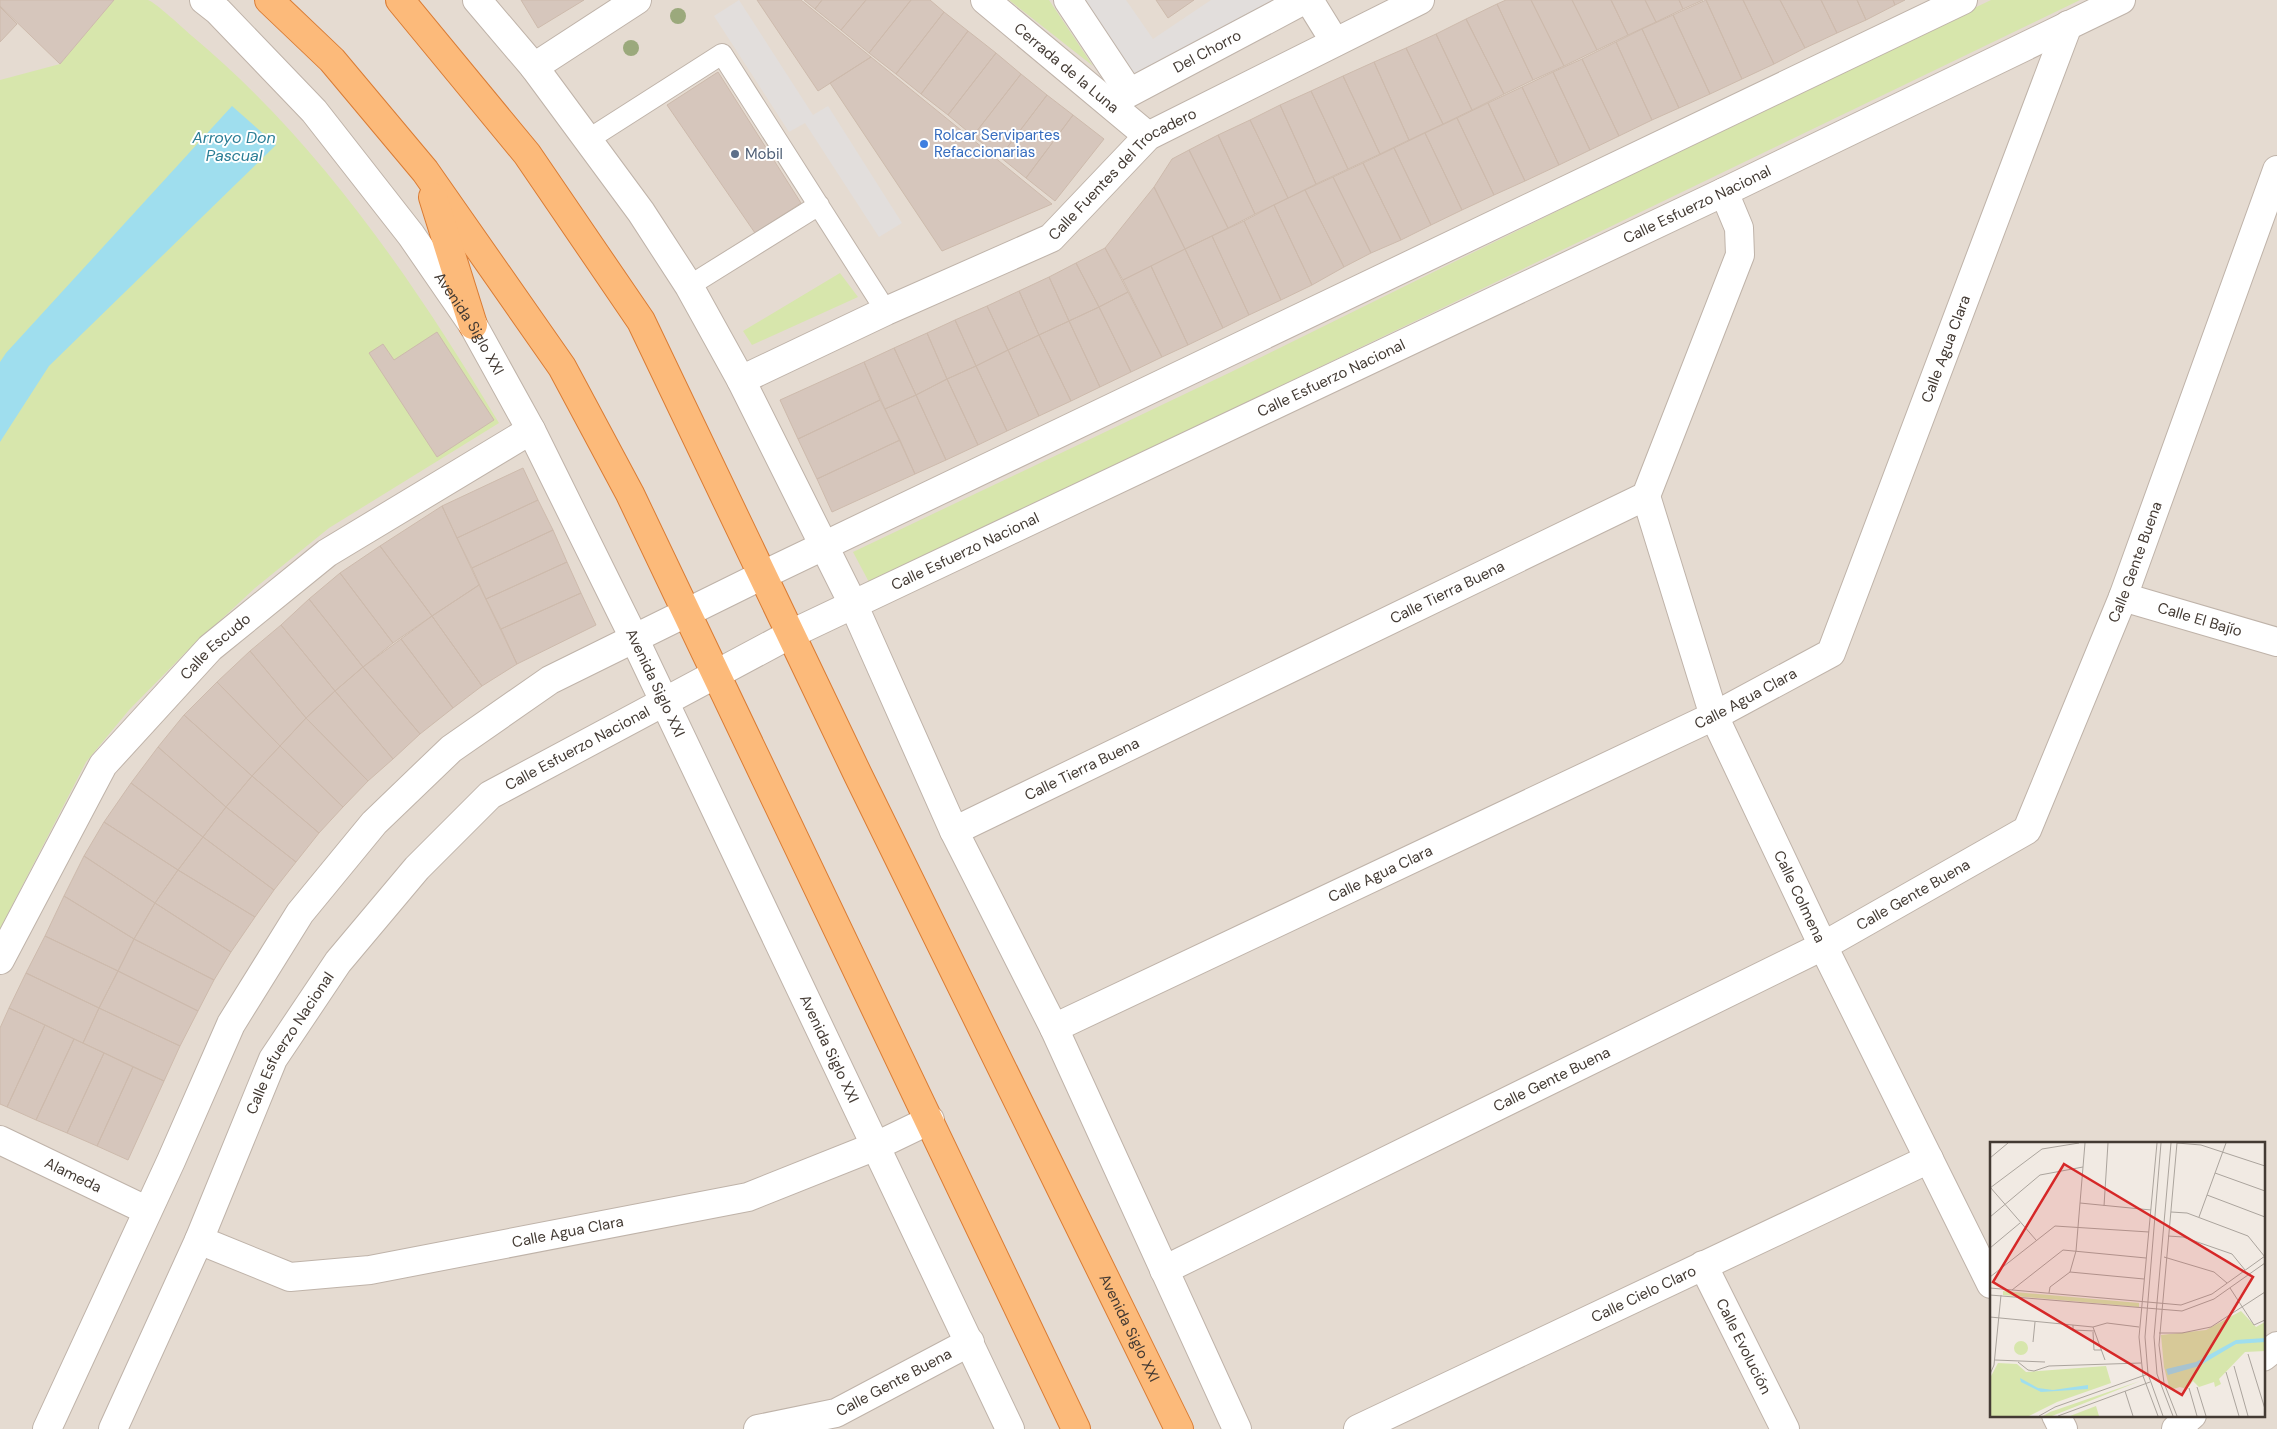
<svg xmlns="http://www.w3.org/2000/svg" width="2277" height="1429" viewBox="0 0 2277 1429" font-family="'DM Sans',sans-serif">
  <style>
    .residential { fill: #e5dbd1; fill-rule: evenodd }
    .green { fill: #d7e6ac }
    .parking { fill: #e2dedc }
    .water { fill: #9fdeee }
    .building { fill: #d6c6bc; stroke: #cdbaac }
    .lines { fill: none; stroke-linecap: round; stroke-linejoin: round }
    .service-casing { stroke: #bfb3a9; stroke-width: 22 }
    .minor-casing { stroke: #bfb3a9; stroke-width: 30 }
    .tertiary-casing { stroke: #bfb3a9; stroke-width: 30 }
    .trunk-casing { stroke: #da7c34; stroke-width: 30 }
    .service { stroke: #fff; stroke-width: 20 }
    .minor { stroke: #fff; stroke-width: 28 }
    .tertiary { stroke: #fff; stroke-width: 28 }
    .trunk { stroke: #fcba7a; stroke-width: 28 }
    .tree { fill: #9ba97c }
    .shop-dot { fill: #3f7fe0; stroke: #fff; stroke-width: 2 }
    .service-dot { fill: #5c6f8a; stroke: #fff; stroke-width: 2 }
    .labels { text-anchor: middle; stroke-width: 4; stroke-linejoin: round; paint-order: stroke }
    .street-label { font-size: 15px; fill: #433a33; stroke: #fff }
    .shop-label { font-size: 15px; fill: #366cbe; stroke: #fff; text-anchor: start }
    .service-label { font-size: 15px; fill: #4e5e75; stroke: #fff; text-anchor: start }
    .water-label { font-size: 16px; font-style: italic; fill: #2a7d95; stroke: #fff }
    .inset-road { fill: none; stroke: #aba49d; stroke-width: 1 }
    .view { fill: #d62828; fill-opacity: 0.15; stroke: #d62828; stroke-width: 2.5 }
    .inset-edge { fill: none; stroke: #433a33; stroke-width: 2.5 }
  </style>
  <rect width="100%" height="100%" fill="#f1eae3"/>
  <path class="residential" d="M 0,0 L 2277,0 L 2277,1429 L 0,1429 ZM 1991,1143 L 2263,1143 L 2263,1415 L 1991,1415 Z"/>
  <path class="green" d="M 114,0 C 124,0 138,0 148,0 C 155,2 184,29 192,36 C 320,143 414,282 499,423 L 329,528 L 255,588 L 185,653 L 129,710 L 86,762 L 0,929 L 0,80 L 60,64 Z
    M 1009,0 L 1049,0 L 1093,66 Z
    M 1991,0 L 2080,0 L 870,584 L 853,552 L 1231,372 L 1768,107 Z
    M 840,273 L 858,297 L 752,345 L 743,331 Z"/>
  <path class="parking" d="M 739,0 L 813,115 L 828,106 L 902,223 L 879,237 L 805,123 L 789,132 L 714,16 Z
    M 1082,0 L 1126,0 L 1153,39 L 1211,0 L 1276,0 L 1133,77 Z"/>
  <path class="water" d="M 232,106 L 276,145 L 49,366 L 0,442 L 0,362 L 6,353 Z"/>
  <path class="building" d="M 0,0 L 114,0 L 60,64 L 0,6 Z
    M 521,0 L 584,0 L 538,28 Z
    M 757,0 L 801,0 L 871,57 L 818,91 Z
    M 804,0 L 822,0 L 815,9 Z
    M 822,0 L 866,0 L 841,30 L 815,9 Z
    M 866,0 L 911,0 L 869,53 L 841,30 Z
    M 911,0 L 930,0 L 944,12 L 896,74 L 869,53 Z
    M 1156,0 L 1194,0 L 1168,18 Z
    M 1506,0 L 1531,0 L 1564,66 L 1533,80 L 1497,4 Z
    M 1531,0 L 1572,0 L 1597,50 L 1564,66 Z
    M 1572,0 L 1611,0 L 1628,35 L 1597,50 Z
    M 1611,0 L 1645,0 L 1656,22 L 1628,35 Z
    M 1645,0 L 1679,0 L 1683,9 L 1656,22 Z
    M 1679,0 L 1703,0 L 1683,9 Z
    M 1706,0 L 1742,79 L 1710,94 L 1673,15 Z
    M 1706,0 L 1743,0 L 1774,64 L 1742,79 Z
    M 1743,0 L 1780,0 L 1805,48 L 1774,64 Z
    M 1780,0 L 1821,0 L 1837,33 L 1805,48 Z
    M 1821,0 L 1857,0 L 1866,20 L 1837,33 Z
    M 1857,0 L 1893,0 L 1895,5 L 1866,20 Z
    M 1893,0 L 1905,0 L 1895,5 Z
    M 1497,4 L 1533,80 L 1504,94 L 1466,19 Z
    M 0,7 L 17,24 L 0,42 Z
    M 944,12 L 968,31 L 921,94 L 896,74 Z
    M 1673,15 L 1710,94 L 1679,108 L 1642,29 Z
    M 1466,19 L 1504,94 L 1472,110 L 1436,34 Z
    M 1642,29 L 1679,108 L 1652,120 L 1616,42 Z
    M 968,31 L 996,53 L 948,115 L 921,94 Z
    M 1436,34 L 1472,110 L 1443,124 L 1406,48 Z
    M 1616,42 L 1652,120 L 1619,136 L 1582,59 Z
    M 1406,48 L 1443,124 L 1409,140 L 1374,62 Z
    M 996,53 L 1021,74 L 973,136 L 948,115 Z
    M 871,57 L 1052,204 L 942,251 L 830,83 Z
    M 1582,59 L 1619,136 L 1590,150 L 1553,72 Z
    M 1374,62 L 1409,140 L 1380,154 L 1343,76 Z
    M 718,72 L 801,203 L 755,233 L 667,105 Z
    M 1553,72 L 1590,150 L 1559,165 L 1522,87 Z
    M 1021,74 L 1047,95 L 1000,157 L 973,136 Z
    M 1343,76 L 1380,154 L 1348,169 L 1311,91 Z
    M 1522,87 L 1559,165 L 1525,181 L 1488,103 Z
    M 1311,91 L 1348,169 L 1316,184 L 1280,105 Z
    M 1047,95 L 1073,115 L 1026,178 L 1000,157 Z
    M 1488,103 L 1525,181 L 1494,195 L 1457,118 Z
    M 1280,105 L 1316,184 L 1288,198 L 1250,120 Z
    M 1073,115 L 1104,139 L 1055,201 L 1026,178 Z
    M 1457,118 L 1494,195 L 1462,210 L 1425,133 Z
    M 1250,120 L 1288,198 L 1255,214 L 1218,135 Z
    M 1425,133 L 1462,210 L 1431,225 L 1394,148 Z
    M 1218,135 L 1255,214 L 1228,228 L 1189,150 Z
    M 1394,148 L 1431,225 L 1401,240 L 1363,163 Z
    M 1189,150 L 1228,228 L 1185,249 L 1154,187 L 1172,159 Z
    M 1363,163 L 1401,240 L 1371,253 L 1333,177 Z
    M 1333,177 L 1371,253 L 1344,267 L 1305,190 Z
    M 1154,187 L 1185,249 L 1123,280 L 1105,248 Z
    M 1305,190 L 1344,267 L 1312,285 L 1274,205 Z
    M 1274,205 L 1312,285 L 1281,300 L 1244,221 Z
    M 1244,221 L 1281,300 L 1249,315 L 1212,236 Z
    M 1212,236 L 1249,315 L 1223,328 L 1185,249 Z
    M 1105,248 L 1128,292 L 1099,307 L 1076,263 Z
    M 1185,249 L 1223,328 L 1188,345 L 1151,266 Z
    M 1076,263 L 1099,307 L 1069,321 L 1049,277 Z
    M 1151,266 L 1188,345 L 1162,357 L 1123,280 Z
    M 1049,277 L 1069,321 L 1039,335 L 1019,291 Z
    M 1019,291 L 1039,335 L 1008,350 L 987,306 Z
    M 1128,292 L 1162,357 L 1131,372 L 1099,307 Z
    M 987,306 L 1008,350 L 976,366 L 955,320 Z
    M 1099,307 L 1131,372 L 1100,387 L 1069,321 Z
    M 955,320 L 976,366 L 947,379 L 927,333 Z
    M 1069,321 L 1100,387 L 1071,401 L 1039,335 Z
    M 437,332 L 494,420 L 437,457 L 369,353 L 383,344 L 394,360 Z
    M 927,333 L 947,379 L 916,395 L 894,348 Z
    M 1039,335 L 1071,401 L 1039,416 L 1008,350 Z
    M 894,348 L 916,395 L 885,409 L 864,362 Z
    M 1008,350 L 1039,416 L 1007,431 L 976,366 Z
    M 864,362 L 880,400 L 798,439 L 780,400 Z
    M 976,366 L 1007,431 L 978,445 L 947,379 Z
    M 947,379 L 978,445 L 946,460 L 916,395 Z
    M 916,395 L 946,460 L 915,474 L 885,409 Z
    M 880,400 L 900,440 L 817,479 L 798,439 Z
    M 900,440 L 915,474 L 832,512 L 817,479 Z
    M 523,468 L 538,500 L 457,538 L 442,506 Z
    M 538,500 L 553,530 L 472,568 L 457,538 Z
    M 442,506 L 479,585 L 432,616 L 380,546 Z
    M 553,530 L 567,562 L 486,599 L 472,568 Z
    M 380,546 L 432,616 L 393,643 L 340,573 Z
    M 567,562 L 581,593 L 501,629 L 486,599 Z
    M 340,573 L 393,643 L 363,667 L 309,599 Z
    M 479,585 L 517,664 L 482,686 L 432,616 Z
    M 581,593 L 596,625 L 517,664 L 501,629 Z
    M 309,599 L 363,667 L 335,691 L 281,625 Z
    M 432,616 L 482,686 L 453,708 L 401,639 Z
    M 281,625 L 335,691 L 306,718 L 250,651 Z
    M 401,639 L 453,708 L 420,734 L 363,667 Z
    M 250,651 L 306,718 L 280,746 L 217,682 Z
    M 363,667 L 420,734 L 393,759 L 335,691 Z
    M 217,682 L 280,746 L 252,776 L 184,715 Z
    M 335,691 L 393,759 L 368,781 L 306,718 Z
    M 184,715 L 252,776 L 226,807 L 158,747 Z
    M 306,718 L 368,781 L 343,807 L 280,746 Z
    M 280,746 L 343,807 L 319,833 L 252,776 Z
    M 158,747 L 226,807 L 203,837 L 131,783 Z
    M 252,776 L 319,833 L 296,862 L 226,807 Z
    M 131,783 L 203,837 L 178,870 L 104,822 Z
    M 226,807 L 296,862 L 274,890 L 203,837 Z
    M 104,822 L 178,870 L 155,903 L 84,856 Z
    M 203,837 L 274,890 L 255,917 L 178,870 Z
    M 84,856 L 155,903 L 134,939 L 64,896 Z
    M 178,870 L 255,917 L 231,952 L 155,903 Z
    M 64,896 L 134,939 L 118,971 L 45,936 Z
    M 155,903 L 231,952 L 214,980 L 134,939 Z
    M 45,936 L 118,971 L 99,1008 L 26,973 Z
    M 134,939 L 214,980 L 198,1011 L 118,971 Z
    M 118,971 L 198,1011 L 180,1046 L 99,1008 Z
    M 26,973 L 99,1008 L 83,1043 L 9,1008 Z
    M 9,1008 L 45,1025 L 7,1107 L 0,1104 L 0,1028 Z
    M 99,1008 L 180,1046 L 164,1081 L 83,1043 Z
    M 45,1025 L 74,1039 L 36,1120 L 7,1107 Z
    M 74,1039 L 104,1053 L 67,1133 L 36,1120 Z
    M 104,1053 L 133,1067 L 97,1146 L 67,1133 Z
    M 133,1067 L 164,1081 L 128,1160 L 97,1146 Z"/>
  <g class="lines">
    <g class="service-casing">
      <path id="service" d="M 589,139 L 722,54 L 886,311
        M 689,286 L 819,205"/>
    </g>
    <g class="minor-casing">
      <g id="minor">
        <path id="s1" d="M 985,0 L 1148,136"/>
        <path d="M 1068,0 L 1129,92"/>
        <path d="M 1309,0 L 1335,42"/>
        <path d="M 534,67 L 637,0"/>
        <path id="s2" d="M 1110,103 L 1304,0"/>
        <path id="s3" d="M 741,380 L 886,311 L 1051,238 L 1148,136 L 1420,0"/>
        <path id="s4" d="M 1646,496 L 1714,716 L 1823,946 L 1991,1284"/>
        <path id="s5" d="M 2123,597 L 2277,642"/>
        <path id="s6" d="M 954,831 L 1646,496 L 1740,255 L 1739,228 L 1724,192"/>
        <path id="s7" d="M 0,960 L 103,765 L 210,648 L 327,553 L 531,430"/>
        <path id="s8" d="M 1054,1028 L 1714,716 L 1831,653 L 2068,25"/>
        <path id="s9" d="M 0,1140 L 146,1210"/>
        <path id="s10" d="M 199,1240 L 290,1277 L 370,1270 L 748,1197 L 876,1146 L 930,1120"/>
        <path id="s11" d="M 1703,1265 L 1785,1429"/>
        <path id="s12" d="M 1164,1270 L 1823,946 L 2027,830 L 2123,597 L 2277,170"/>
        <path d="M 2263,1357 L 2277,1346"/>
        <path d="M 2056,1415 L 2063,1429"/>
        <path id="s13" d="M 758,1429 L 836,1413 L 970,1342"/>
        <path id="s14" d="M 1358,1429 L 1929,1159"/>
        <path d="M 2176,1429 L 2192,1415"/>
      </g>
    </g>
    <g class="tertiary-casing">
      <g id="tertiary">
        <path id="s15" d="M 204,0 L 218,11 L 314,111 L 411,235 L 473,325 L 531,430 L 634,638 L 1010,1429"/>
        <path d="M 477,0 L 534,67 L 641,212 L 689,286 L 741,380 L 854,606 L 954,831 L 1054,1028 L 1237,1429"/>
        <path d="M 47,1429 L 171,1161 L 231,1024 L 300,913 L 374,823 L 451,749 L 550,680 L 763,575 L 1963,0"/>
        <path id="s16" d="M 113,1429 L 199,1240 L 273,1059 L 338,962 L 417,868 L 490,795 L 791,634 L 1724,192 L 2121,0"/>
      </g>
    </g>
    <g class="trunk-casing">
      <g id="trunk">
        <path d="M 269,0 L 332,60 L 425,171 L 562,367 L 630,494 L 1076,1429"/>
        <path id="s17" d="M 400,0 L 527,154 L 641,321 L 858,775 L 1179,1429"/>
        <path d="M 433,197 L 473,325"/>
      </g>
    </g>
    <use href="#service" class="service"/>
    <use href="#minor" class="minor"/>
    <use href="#tertiary" class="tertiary"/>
    <use href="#trunk" class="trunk"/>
  </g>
  <g class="tree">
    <circle cx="678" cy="16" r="8"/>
    <circle cx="631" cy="48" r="8"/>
  </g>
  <circle class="shop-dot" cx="924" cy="144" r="5"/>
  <circle class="service-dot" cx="735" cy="154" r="5"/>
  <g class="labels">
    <g class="street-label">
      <text dy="5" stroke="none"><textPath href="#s2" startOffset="110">Del Chorro</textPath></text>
      <text dy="5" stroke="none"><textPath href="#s1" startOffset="106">Cerrada de la Luna</textPath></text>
      <text dy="5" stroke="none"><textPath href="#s3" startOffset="438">Calle Fuentes del Trocadero</textPath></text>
      <text dy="5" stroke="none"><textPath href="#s16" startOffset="2090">Calle Esfuerzo Nacional</textPath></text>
      <text dy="5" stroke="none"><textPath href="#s15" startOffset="420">Avenida Siglo XXI</textPath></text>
      <text dy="5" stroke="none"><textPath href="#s8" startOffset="1188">Calle Agua Clara</textPath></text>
      <text dy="5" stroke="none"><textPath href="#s16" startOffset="1685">Calle Esfuerzo Nacional</textPath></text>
      <text dy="5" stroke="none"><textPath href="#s16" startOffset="1280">Calle Esfuerzo Nacional</textPath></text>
      <text dy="5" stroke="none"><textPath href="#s12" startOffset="1258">Calle Gente Buena</textPath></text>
      <text dy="5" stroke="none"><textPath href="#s6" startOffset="548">Calle Tierra Buena</textPath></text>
      <text dy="5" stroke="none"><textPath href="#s5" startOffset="80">Calle El Bajío</textPath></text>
      <text dy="5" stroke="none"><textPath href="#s7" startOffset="384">Calle Escudo</textPath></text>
      <text dy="5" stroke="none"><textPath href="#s15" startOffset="825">Avenida Siglo XXI</textPath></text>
      <text dy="5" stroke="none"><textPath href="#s8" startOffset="766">Calle Agua Clara</textPath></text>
      <text dy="5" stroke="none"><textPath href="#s16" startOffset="845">Calle Esfuerzo Nacional</textPath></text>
      <text dy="5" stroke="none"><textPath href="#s6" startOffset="142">Calle Tierra Buena</textPath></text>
      <text dy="5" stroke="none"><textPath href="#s8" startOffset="361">Calle Agua Clara</textPath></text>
      <text dy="5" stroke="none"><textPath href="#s12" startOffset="838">Calle Gente Buena</textPath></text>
      <text dy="5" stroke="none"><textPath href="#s4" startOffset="430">Calle Colmena</textPath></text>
      <text dy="5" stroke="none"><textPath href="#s16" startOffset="425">Calle Esfuerzo Nacional</textPath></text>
      <text dy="5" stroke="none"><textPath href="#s15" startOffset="1230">Avenida Siglo XXI</textPath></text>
      <text dy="5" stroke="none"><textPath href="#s12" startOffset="432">Calle Gente Buena</textPath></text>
      <text dy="5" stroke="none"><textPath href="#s9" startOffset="81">Alameda</textPath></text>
      <text dy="5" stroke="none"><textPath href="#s10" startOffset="380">Calle Agua Clara</textPath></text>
      <text dy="5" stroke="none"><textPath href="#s14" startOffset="316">Calle Cielo Claro</textPath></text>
      <text dy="5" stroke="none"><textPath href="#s17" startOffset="1521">Avenida Siglo XXI</textPath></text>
      <text dy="5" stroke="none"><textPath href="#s11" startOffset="91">Calle Evolución</textPath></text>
      <text dy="5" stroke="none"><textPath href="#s13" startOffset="145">Calle Gente Buena</textPath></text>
    </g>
    <g class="shop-label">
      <text x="934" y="140">Rolcar Servipartes<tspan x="934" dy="17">Refaccionarias</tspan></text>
    </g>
    <g class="service-label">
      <text x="745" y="159">Mobil</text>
    </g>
    <g class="water-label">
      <text x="234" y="143">Arroyo Don<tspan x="234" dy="18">Pascual</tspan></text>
    </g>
  </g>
  <g transform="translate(1990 1142)">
    <rect width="275" height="275" fill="#f1eae3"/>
    <path d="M 13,149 L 149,161 L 149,165 L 13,153 ZM 251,169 L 266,185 L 275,180 L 275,209 L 255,210 L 229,237 L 231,242 L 225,245 L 224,240 L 209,245 L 203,239 L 197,247 L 190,245 L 180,248 L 174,225 L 171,193 L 216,188 ZM24 206a7 7 0 1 1 14 0a7 7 0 1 1-14 0ZM 8,221 L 27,222 L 36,230 L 116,224 L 121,241 L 67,260 L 39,274 L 0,274 L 0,236 ZM 150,239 L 62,274 L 53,274 L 60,270 ZM 106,264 L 109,274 L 80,274 Z" fill="#d7e6ac"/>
    <path d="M 275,196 L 275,200 L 246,202 L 209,224 L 178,233 L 176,227 L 206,220 L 246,198 ZM 30,236 L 48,246 L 63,248 L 98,243 L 98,247 L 51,250 L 31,240 Z" fill="#9fdeee"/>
    <path class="inset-road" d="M 167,1 L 149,195 L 153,234 L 168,274M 171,1 L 155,195 L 158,232 L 173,274M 181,1 L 164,195 L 167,232 L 183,274M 187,1 L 169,203 L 174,241 L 187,274M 187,1 L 211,3 L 275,24M 0,16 L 18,1M 225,31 L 275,49M 0,45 L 46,98M 0,46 L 52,7 L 89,1M 217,53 L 275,75M 90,61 L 161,68M 114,64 L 118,1M 181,70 L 197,71 L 258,94 L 275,115M 0,75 L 50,33 L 93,25M 209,75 L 236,1M 178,94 L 193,95 L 242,112 L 255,128M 0,106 L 30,81M 174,115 L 224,130 L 237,141M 80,130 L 86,109 L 95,1M 0,135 L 65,84 L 159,90M 0,146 L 191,163 L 222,152 L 275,114M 240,146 L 264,183 L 275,178M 22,148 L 73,108 L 156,116M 59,151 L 60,145 L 80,130 L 154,137M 0,153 L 192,169 L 224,157 L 275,121M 0,175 L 103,185 L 117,181 L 149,185M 83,183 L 83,188 L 105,189M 103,185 L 115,218M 103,190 L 104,208 L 112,208M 169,191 L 192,191 L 221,185 L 275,150M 43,200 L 45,180M 258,212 L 275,267M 5,218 L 55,220M 28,220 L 38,228 L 44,229 L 59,224 L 151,221M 244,224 L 258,274M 236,230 L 249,274M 0,232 L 4,223 L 11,153M 207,245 L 216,274M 199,246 L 207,274M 135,249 L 143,274M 49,274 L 65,265 L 158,232M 68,274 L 160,240"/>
    <path class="view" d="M 74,22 L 263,135 L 192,253 L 3,140 Z"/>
    <rect width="275" height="275" class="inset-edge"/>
  </g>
</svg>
